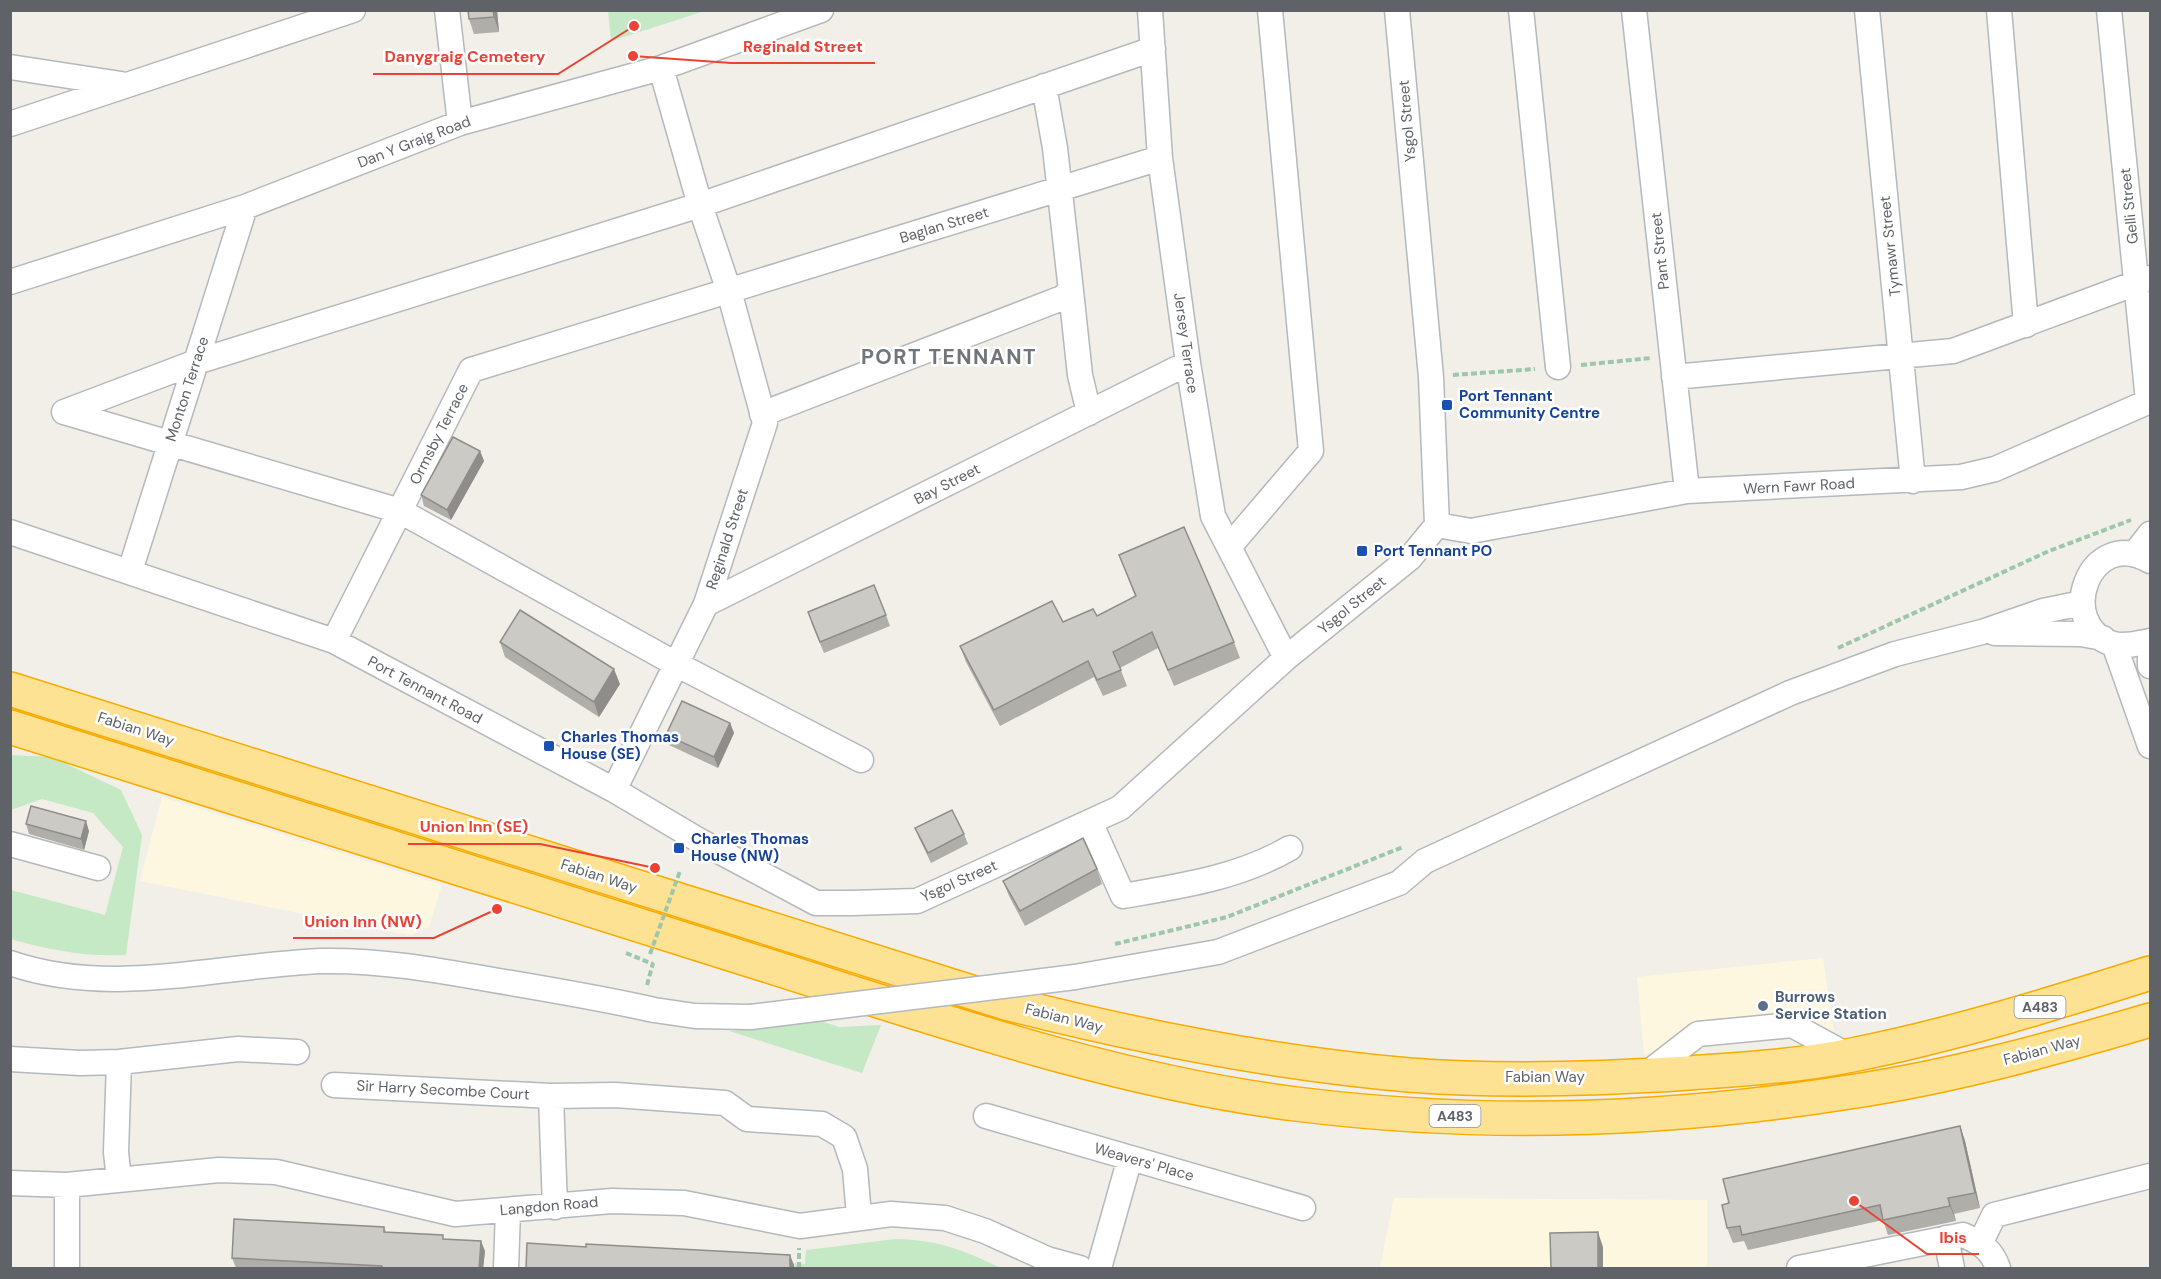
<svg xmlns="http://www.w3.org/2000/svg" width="2161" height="1279" viewBox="0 0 2161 1279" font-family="'DM Sans',sans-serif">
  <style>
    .commercial { fill: #fef7e0 }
    .green { fill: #c5e8c5 }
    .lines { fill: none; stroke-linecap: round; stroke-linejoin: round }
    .minor-casing { stroke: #b5b8bc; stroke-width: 27 }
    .highway-casing { stroke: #f9ab00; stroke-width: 36 }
    .path { stroke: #9cc7a9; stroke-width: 4; stroke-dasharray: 6 3; stroke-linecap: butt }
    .minor { stroke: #fff; stroke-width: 24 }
    .highway { stroke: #fde293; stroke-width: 33 }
    .minor-bridge-casing { stroke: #b5b8bc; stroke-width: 27; stroke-linecap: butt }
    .path-bridge { stroke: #9cc7a9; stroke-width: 4; stroke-dasharray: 6 3; stroke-linecap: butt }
    .minor-bridge { stroke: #fff; stroke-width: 24 }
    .wall { fill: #afaea9 }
    .shaded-wall { fill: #8f8d8a }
    .building { fill: #cccac5; stroke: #8f8d8a; stroke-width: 1.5 }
    .transit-dot { fill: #1a4fb4; stroke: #fff; stroke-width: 2 }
    .service-dot { fill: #5c6f8a; stroke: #fff; stroke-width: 2 }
    .labels { text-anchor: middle; stroke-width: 5; stroke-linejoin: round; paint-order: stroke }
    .shield { fill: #fff; stroke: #8f9295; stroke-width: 1.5 }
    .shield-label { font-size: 14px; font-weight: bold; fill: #5f6368 }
    .street-label { font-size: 15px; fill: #5f6368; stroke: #fff }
    .transit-label { font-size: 15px; font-weight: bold; fill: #164399; stroke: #fff; text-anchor: start }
    .service-label { font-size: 15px; font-weight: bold; fill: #4e5e75; stroke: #fff; text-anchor: start }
    .district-label { font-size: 21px; font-weight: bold; letter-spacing: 1.5px; fill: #70757a; stroke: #fff }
    .leader { fill: none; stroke: #ea4335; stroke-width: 2 }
    .callout-dot { fill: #ea4335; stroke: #fff; stroke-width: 2 }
    .callout-label { font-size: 16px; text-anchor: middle; font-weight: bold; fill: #ea4335; stroke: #fff; stroke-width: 5; stroke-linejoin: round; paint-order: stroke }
  </style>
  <rect width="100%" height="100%" fill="#f1efe8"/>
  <path class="commercial" d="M 162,797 L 442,885 L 429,927 L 409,935 L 140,881 Z
    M 1823,958 L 1834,1033 L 1644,1054 L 1637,977 Z
    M 1394,1198 L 1707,1200 L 1707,1268 L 1380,1268 Z"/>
  <path class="green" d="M 608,10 L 705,10 L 705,11 L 611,41 Z
    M 10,701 L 483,855 L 479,857 L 11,712 Z
    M 11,755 L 52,757 L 121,790 L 142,835 L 126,955 C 86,957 49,950 11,939 L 11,890 L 105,915 L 123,847 L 93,813 L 42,799 L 11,810 Z
    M 821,1021 L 839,1027 L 881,1025 L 862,1073 L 729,1031 Z
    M 896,1239 C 939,1240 963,1250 1001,1268 L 794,1268 L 795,1263 L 805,1264 L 806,1250 Z"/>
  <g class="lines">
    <g class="minor-casing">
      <path id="minor" d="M 447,10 L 460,123
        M 1150,10 L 1160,158 L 1188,363 L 1213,516 L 1286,658
        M 1521,10 L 1558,367
        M 1634,10 L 1687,491
        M 1867,10 L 1913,481
        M 1999,10 L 2026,325
        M 2109,10 L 2148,401
        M 10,67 L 121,84
        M 10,124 L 353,10
        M 10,282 L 245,207 L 460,123 L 661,68 L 821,10
        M 1071,291 L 1080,375 L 1089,413
        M 1674,377 L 1953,351 L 2150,278
        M 762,414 L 1062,298 L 1071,291 L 1055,148 L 1044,86
        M 1437,525 L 1471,531 L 1687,491 L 1961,477 L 1995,469 L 2150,401
        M 10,532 L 334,641 L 614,790 L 700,841 L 816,903 L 852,903 L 917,901 L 1120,808 L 1286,658 L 1410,558 L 1437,525 L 1431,377 L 1397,10
        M 1229,547 L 1311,451 L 1270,10
        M 2136,552 L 2150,534
        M 2150,561 C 2089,525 2054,625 2113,644 C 2125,647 2139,643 2150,641
        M 130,571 L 245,207
        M 706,604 L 1188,363
        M 1995,633 L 2081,634 L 2103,638
        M 334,641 L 471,370 L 1160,158
        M 2114,644 L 2150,746
        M 2150,656 L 2150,666
        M 861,760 L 676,664 L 400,511 L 64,412 L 196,362 L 700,205 L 1153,49
        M 614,790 L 706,604 L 765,423 L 729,291 L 700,205 L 661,68
        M 1090,822 L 1123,896 C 1181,886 1238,878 1290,848
        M 10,844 L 98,868
        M 10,963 C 112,998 218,965 322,961 C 380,960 436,970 493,980 C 547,989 601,998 654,1010 L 695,1016 L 751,1017
        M 1075,977 L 1218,952 L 1399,883 L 1425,861 L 1790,693 L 1895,654 L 1982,632 L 2043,611 L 2082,603
        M 10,1059 L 80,1063 L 119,1062 L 238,1049 L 297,1052
        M 119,1062 L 116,1152 L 119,1180
        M 1644,1076 L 1698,1034 L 1792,1025 L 1849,1056
        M 334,1085 L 551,1096 L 615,1095 L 725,1103 L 747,1119 L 822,1124 L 844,1137 L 855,1169 L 859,1216
        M 551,1096 L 555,1207
        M 986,1116 L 1303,1208
        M 10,1183 L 67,1185 L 219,1170 L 276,1172 L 455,1214 L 612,1201 L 684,1203 L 800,1226 L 891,1214 L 945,1218 L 985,1231 L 1047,1259 L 1080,1268
        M 1946,1238 L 1952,1268
        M 1981,1242 L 1994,1215 L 2150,1176
        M 67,1268 L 67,1185
        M 506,1268 L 508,1210
        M 1099,1268 L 1130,1158
        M 1799,1268 L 1963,1235 C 1980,1242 1992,1250 1998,1268"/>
    </g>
    <g class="highway-casing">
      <path id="highway" d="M 10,689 L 1006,1003 C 1139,1037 1272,1063 1409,1075 C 1501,1082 1597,1079 1689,1073 C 1743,1069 1799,1066 1852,1055 C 1953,1035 2052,1004 2150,973
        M 10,727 C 254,803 497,880 740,957 C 919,1013 1110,1081 1296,1104 C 1479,1127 1667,1121 1849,1092 C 1951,1077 2052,1049 2150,1020"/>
    </g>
    <path class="path" d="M 1581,365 L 1651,358
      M 1453,375 L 1535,369
      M 1838,648 L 2049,551 L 2131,520
      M 1115,944 L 1227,917 L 1403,847
      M 626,953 L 653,964
      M 647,985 L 653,963
      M 799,1268 L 799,1248"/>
    <use href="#minor" class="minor"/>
    <use href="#highway" class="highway"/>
    <g class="minor-bridge-casing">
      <path id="minor-bridge" d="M 751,1017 L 1075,977"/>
    </g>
    <path class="path-bridge" d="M 650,954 L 680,871"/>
    <use href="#minor-bridge" class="minor-bridge"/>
  </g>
  <path class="wall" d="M 468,10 L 497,10 L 499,32 L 474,34 L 469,19 Z
    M 480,451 L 484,461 L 451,520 L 424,506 L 421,495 Z
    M 1119,555 L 1234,642 L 1240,658 L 1174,686 L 1158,648 L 1120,668 L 1127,686 L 1103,696 L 1094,677 L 1000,726 L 966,662 L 960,646 L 1097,616 L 1135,596 Z
    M 886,615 L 890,626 L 824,653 L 811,622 Z
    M 500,642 L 620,684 L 599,717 L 505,657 Z
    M 730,723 L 734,733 L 718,768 L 669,745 L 666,735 Z
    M 26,824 L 89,831 L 84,850 L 29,834 Z
    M 915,828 L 964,834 L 968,844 L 931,863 L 919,838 Z
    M 1097,869 L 1102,884 L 1025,926 L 1009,896 L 1003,881 Z
    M 1960,1126 L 1965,1141 L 1980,1208 L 1954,1214 L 1956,1221 L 1888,1235 L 1883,1220 L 1748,1250 L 1744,1241 L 1733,1243 L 1727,1228 Z
    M 384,1227 L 386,1232 L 444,1239 L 485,1251 L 483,1269 L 250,1269 L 236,1268 L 232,1258 Z"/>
  <path class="shaded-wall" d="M 493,10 L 497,10 L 499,32 L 494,17 Z
    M 480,451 L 484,461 L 451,520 L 447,510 Z
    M 614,669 L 620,684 L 599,717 L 594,702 Z
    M 730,723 L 734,733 L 718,768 L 714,757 Z
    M 86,821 L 89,831 L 84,850 L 81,839 Z
    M 1960,1126 L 1965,1141 L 1980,1208 L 1975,1193 Z
    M 1948,1198 L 1954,1214 L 1956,1221 L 1950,1206 Z
    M 1598,1232 L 1603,1247 L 1603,1269 L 1598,1269 Z
    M 481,1241 L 485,1251 L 483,1269 L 479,1269 Z
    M 790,1255 L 794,1265 L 794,1269 L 790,1269 Z"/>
  <path class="building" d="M 468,10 L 493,10 L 494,17 L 469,19 Z
    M 453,437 L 480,451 L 447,510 L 421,495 Z
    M 1184,527 L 1234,642 L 1168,670 L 1152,632 L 1113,652 L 1121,670 L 1097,680 L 1088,661 L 994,710 L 960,646 L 1052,601 L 1063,622 L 1093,609 L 1097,616 L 1136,596 L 1119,555 Z
    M 874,585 L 886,615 L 820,642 L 808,612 Z
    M 520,610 L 614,669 L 594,702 L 500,642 Z
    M 682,701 L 730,723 L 714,757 L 666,735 Z
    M 31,806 L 86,821 L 81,839 L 26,824 Z
    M 952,810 L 964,834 L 928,853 L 915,828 Z
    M 1083,838 L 1097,869 L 1020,911 L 1003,881 Z
    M 1960,1126 L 1975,1193 L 1948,1198 L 1950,1206 L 1883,1220 L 1880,1205 L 1742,1235 L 1740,1226 L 1727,1228 L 1722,1205 L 1729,1203 L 1723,1179 Z
    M 234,1219 L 384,1227 L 384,1232 L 443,1235 L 443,1239 L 481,1241 L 479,1269 L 382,1269 L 382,1266 L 232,1258 Z
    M 1598,1232 L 1598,1269 L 1551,1269 L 1550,1233 Z
    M 527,1243 L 586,1247 L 586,1244 L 790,1255 L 790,1269 L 526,1269 Z"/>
  <g class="transit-dot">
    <rect x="1441" y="399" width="12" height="12" rx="3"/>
    <rect x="1356" y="545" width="12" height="12" rx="3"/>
    <rect x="543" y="740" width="12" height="12" rx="3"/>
    <rect x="673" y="842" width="12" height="12" rx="3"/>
  </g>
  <circle class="service-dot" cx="1763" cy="1006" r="6"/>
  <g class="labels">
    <g class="shield">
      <rect x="2014.5" y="996" width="51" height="22" rx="4.5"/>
      <rect x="1429.5" y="1105" width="51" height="22" rx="4.5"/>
    </g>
    <g class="shield-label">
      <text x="2040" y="1012">A483</text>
      <text x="1455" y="1121">A483</text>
    </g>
    <g class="street-label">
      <text transform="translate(1407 121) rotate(-95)" y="5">Ysgol Street</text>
      <text transform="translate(414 142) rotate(-21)" y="5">Dan Y Graig Road</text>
      <text transform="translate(2129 206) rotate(-96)" y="5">Gelli Street</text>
      <text transform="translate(944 225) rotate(-17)" y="5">Baglan Street</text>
      <text transform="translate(1890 246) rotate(-96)" y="5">Tymawr Street</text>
      <text transform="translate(1660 251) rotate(-96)" y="5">Pant Street</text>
      <text transform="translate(1186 343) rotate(82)" y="5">Jersey Terrace</text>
      <text transform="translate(187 389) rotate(-72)" y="5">Monton Terrace</text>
      <text transform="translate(439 434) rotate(-63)" y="5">Ormsby Terrace</text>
      <text transform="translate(947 484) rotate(-27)" y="5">Bay Street</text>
      <text transform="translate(1799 486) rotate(-3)" y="5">Wern Fawr Road</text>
      <text transform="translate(727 539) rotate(-72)" y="5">Reginald Street</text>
      <text transform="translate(1352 605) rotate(-39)" y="5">Ysgol Street</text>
      <text transform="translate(425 690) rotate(28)" y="5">Port Tennant Road</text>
      <text transform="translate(136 729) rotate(18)" y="5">Fabian Way</text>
      <text transform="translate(599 876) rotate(18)" y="5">Fabian Way</text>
      <text transform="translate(959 881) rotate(-24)" y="5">Ysgol Street</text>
      <text transform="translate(1064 1018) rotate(14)" y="5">Fabian Way</text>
      <text transform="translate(2042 1050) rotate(-15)" y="5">Fabian Way</text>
      <text x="1545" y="1082">Fabian Way</text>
      <text transform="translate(443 1090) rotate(3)" y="5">Sir Harry Secombe Court</text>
      <text transform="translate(1144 1162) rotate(16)" y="5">Weavers' Place</text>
      <text transform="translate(549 1206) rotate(-5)" y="5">Langdon Road</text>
    </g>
    <g class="transit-label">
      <text x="1459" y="401">Port Tennant<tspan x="1459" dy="17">Community Centre</tspan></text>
      <text x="1374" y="556">Port Tennant PO</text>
      <text x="561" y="742">Charles Thomas<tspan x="561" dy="17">House (SE)</tspan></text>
      <text x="691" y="844">Charles Thomas<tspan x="691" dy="17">House (NW)</tspan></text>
    </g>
    <g class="service-label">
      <text x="1775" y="1002">Burrows<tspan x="1775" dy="17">Service Station</tspan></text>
    </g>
    <g class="district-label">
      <text x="949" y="364">PORT TENNANT</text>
    </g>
  </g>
  <path class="leader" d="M633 56L731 63H875M634 26L558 74H373M655 868L540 844H408M497 909L434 938H293M1854 1201L1927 1254H1979"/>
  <g class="callout-dot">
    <circle cx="633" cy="56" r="6"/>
    <circle cx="634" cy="26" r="6"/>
    <circle cx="655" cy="868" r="6"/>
    <circle cx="497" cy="909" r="6"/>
    <circle cx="1854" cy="1201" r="6"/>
  </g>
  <g class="callout-label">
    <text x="803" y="52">Reginald Street</text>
    <text x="465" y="62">Danygraig Cemetery</text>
    <text x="474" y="832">Union Inn (SE)</text>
    <text x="363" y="927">Union Inn (NW)</text>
    <text x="1953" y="1243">Ibis</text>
  </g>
  <rect width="2161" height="1279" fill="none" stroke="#5f6368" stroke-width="24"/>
</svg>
